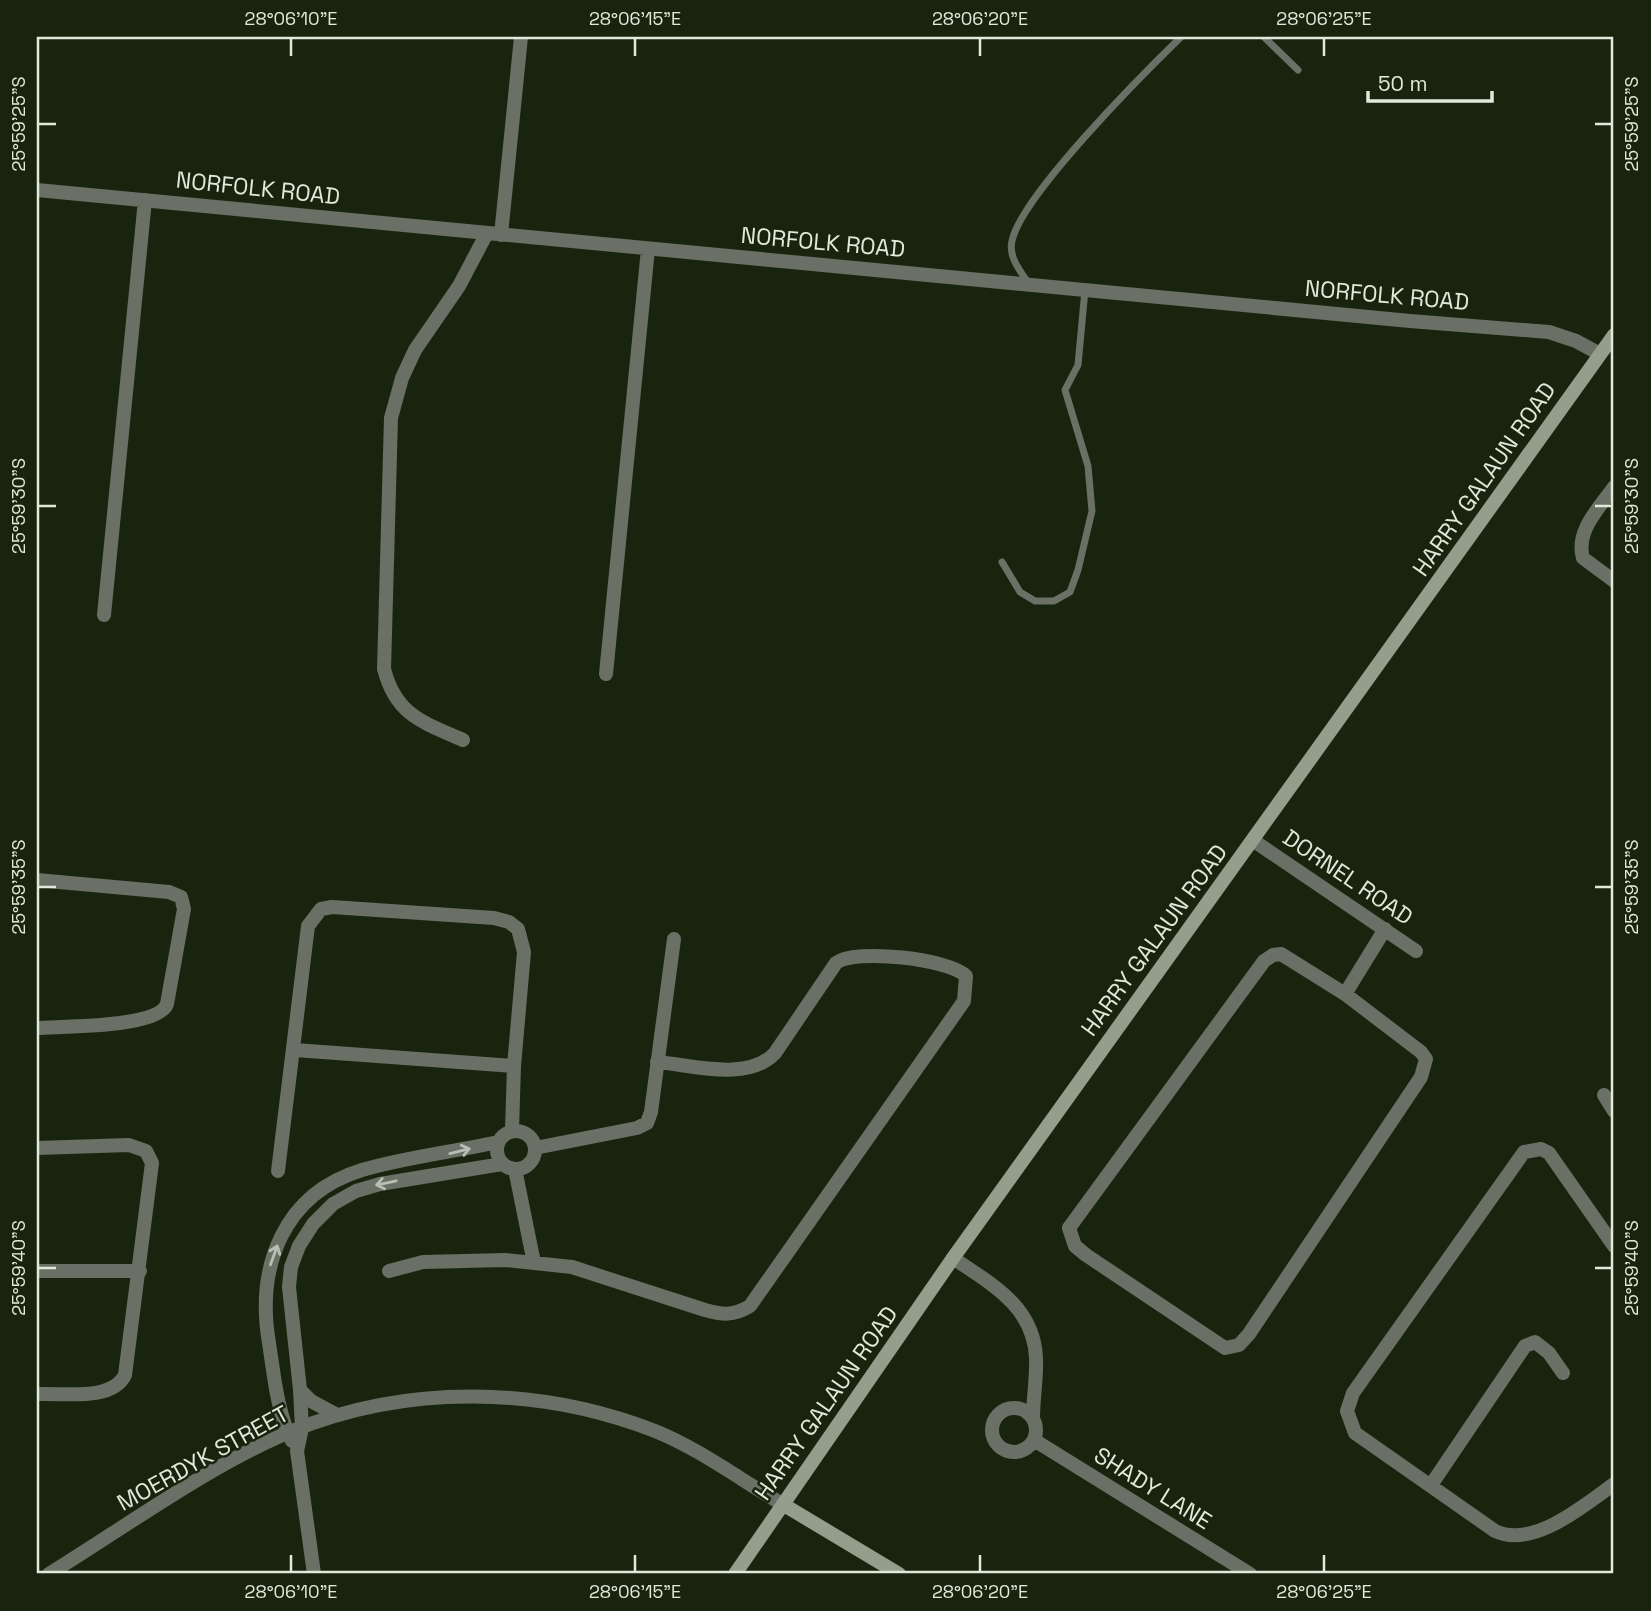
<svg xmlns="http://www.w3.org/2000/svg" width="1651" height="1611" viewBox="0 0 1651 1611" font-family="'Space Grotesk',sans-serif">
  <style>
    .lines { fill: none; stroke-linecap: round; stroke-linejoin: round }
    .service { stroke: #6a7065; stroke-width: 7 }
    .minor { stroke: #6a7065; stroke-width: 14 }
    .tertiary { stroke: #6a7065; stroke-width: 14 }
    .secondary { stroke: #949e8c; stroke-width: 14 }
    .oneway { stroke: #b7bfb2 }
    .ticks { fill: none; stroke: #e1e9db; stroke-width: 2.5 }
    .labels { text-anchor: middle; stroke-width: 5; stroke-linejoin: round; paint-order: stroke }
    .street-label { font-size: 23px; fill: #e1e9db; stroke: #19240f }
    .neatline { fill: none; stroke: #e1e9db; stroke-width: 2.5 }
    .ticks-label { font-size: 18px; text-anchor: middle; fill: #e1e9db }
  </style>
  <rect width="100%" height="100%" fill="#19240f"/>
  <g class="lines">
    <path class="service" d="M 1264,37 L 1298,70
      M 1029,284 C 1021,272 1008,257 1012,241 C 1021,196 1144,73 1181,37
      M 1002,562 L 1020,592 L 1035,601 L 1054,601 L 1070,592 L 1078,570 L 1092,511 L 1088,466 L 1065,390 L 1078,365 L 1085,290"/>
    <path class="minor" d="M 37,190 L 1410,321 L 1549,332 L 1576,341 L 1600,354
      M 501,235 L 521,37
      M 1614,487 C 1600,507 1575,531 1583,558 L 1614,581
      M 104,615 L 145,200
      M 606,674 L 648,249
      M 463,740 C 422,722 396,715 384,669 L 391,418 L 402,378 L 415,350 L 459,286 L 487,233
      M 1254,841 L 1416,951
      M 37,880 L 169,892 L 181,897 L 184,909 L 167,1004 C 158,1028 63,1026 37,1028
      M 1281,954 L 1345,994 L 1421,1052 L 1426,1059 L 1421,1077 L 1249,1334 L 1239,1345 L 1225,1348 L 1086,1255 L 1075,1246 L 1069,1228 L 1264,961 L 1273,955 Z
      M 1345,994 L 1385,929
      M 295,1050 L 514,1066
      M 1604,1095 L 1614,1111
      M497 1150a19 19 0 1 1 38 0a19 19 0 1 1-38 0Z
      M 37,1148 L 129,1145 L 146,1151 L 152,1163 L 125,1375 C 112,1401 66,1393 41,1394
      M 535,1148 L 637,1128 L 647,1123 L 651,1112 L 674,939
      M 515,1169 L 534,1263
      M 278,1171 L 308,926 L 321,909 L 332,907 L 494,918 L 509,922 L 518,929 L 524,952 L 514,1066 L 512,1130
      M 1614,1246 L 1549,1153 L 1541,1149 L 1524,1152 L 1353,1393 L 1347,1411 L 1355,1433 L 1495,1531 C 1533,1549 1583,1506 1614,1484
      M 953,1258 C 991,1284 1034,1306 1036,1358 C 1037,1377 1033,1398 1033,1418
      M 37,1271 L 140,1271
      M 389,1271 L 423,1262 L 505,1260 L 572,1267 L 705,1310 C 723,1315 733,1316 750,1306 L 964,1001 L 966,976 C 950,959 855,948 836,963 L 775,1053 C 748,1082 693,1065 657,1062
      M992 1430a22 22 0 1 1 44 0a22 22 0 1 1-44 0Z
      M 1034,1440 L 1250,1574
      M 292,1441 C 277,1412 274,1375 269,1343 C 256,1267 283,1194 362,1170 C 406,1157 453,1152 498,1142
      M 1431,1485 L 1525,1346 L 1535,1342 L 1549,1353 L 1563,1373
      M 314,1574 L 297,1451 L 302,1428 L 300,1390 L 289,1287 L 291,1267 L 299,1246 L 313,1224 L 333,1204 L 356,1191 L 380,1184 L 502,1164"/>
    <path class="tertiary" d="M 300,1390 L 311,1401 L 337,1415
      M 49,1574 C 124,1528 211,1464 292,1431 C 407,1384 539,1386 655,1431 C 700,1449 742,1481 784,1505"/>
    <path class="secondary" d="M 784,1505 L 899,1574
      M 735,1574 L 953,1258 L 1614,335"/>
  </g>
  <defs><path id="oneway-shaft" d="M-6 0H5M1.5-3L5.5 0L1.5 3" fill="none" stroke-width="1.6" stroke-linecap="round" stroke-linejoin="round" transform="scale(1.75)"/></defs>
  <g class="oneway">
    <use href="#oneway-shaft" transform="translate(460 1151) rotate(-14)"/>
    <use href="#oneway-shaft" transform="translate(386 1183) rotate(168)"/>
    <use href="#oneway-shaft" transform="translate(274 1255) rotate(-70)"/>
  </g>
  <path class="ticks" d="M 291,38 L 291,56M 635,38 L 635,56M 980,38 L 980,56M 1324,38 L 1324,56M 38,124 L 56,124M 1595,124 L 1612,124M 38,506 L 56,506M 1595,506 L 1612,506M 38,887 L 56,887M 1595,887 L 1612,887M 38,1268 L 56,1268M 1595,1268 L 1612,1268M 291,1555 L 291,1572M 635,1555 L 635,1572M 980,1555 L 980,1572M 1324,1555 L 1324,1572"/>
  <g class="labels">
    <g class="street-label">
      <text transform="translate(258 188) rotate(6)" y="8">NORFOLK ROAD</text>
      <text transform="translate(823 242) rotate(5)" y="8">NORFOLK ROAD</text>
      <text transform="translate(1387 295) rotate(5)" y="8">NORFOLK ROAD</text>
      <text transform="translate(1484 479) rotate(-55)" y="8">HARRY GALAUN ROAD</text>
      <text transform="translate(1348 877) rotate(34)" y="8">DORNEL ROAD</text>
      <text transform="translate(1154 940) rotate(-54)" y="8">HARRY GALAUN ROAD</text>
      <text transform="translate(826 1403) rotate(-55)" y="8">HARRY GALAUN ROAD</text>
      <text transform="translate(203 1458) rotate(-29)" y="8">MOERDYK STREET</text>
      <text transform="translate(1153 1488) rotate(32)" y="8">SHADY LANE</text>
    </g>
  </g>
  <rect width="1651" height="1611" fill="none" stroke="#19240f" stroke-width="77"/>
  <path d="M1368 91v10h124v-10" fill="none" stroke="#e1e9db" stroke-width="3.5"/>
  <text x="1378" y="91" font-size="21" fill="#e1e9db" stroke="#19240f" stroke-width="5" paint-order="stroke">50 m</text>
  <rect x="38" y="38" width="1574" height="1534" class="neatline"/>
  <g class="ticks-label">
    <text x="291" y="25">28°06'10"E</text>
    <text x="635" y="25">28°06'15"E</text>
    <text x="980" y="25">28°06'20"E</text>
    <text x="1324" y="25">28°06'25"E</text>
    <text transform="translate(19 124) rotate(-90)" y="6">25°59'25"S</text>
    <text transform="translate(1632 124) rotate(-90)" y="6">25°59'25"S</text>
    <text transform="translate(19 506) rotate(-90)" y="6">25°59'30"S</text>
    <text transform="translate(1632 506) rotate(-90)" y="6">25°59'30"S</text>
    <text transform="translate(19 887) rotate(-90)" y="6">25°59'35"S</text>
    <text transform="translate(1632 887) rotate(-90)" y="6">25°59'35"S</text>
    <text transform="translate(19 1268) rotate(-90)" y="6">25°59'40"S</text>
    <text transform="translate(1632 1268) rotate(-90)" y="6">25°59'40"S</text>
    <text x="291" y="1598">28°06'10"E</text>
    <text x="635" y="1598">28°06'15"E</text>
    <text x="980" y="1598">28°06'20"E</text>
    <text x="1324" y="1598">28°06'25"E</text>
  </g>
</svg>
